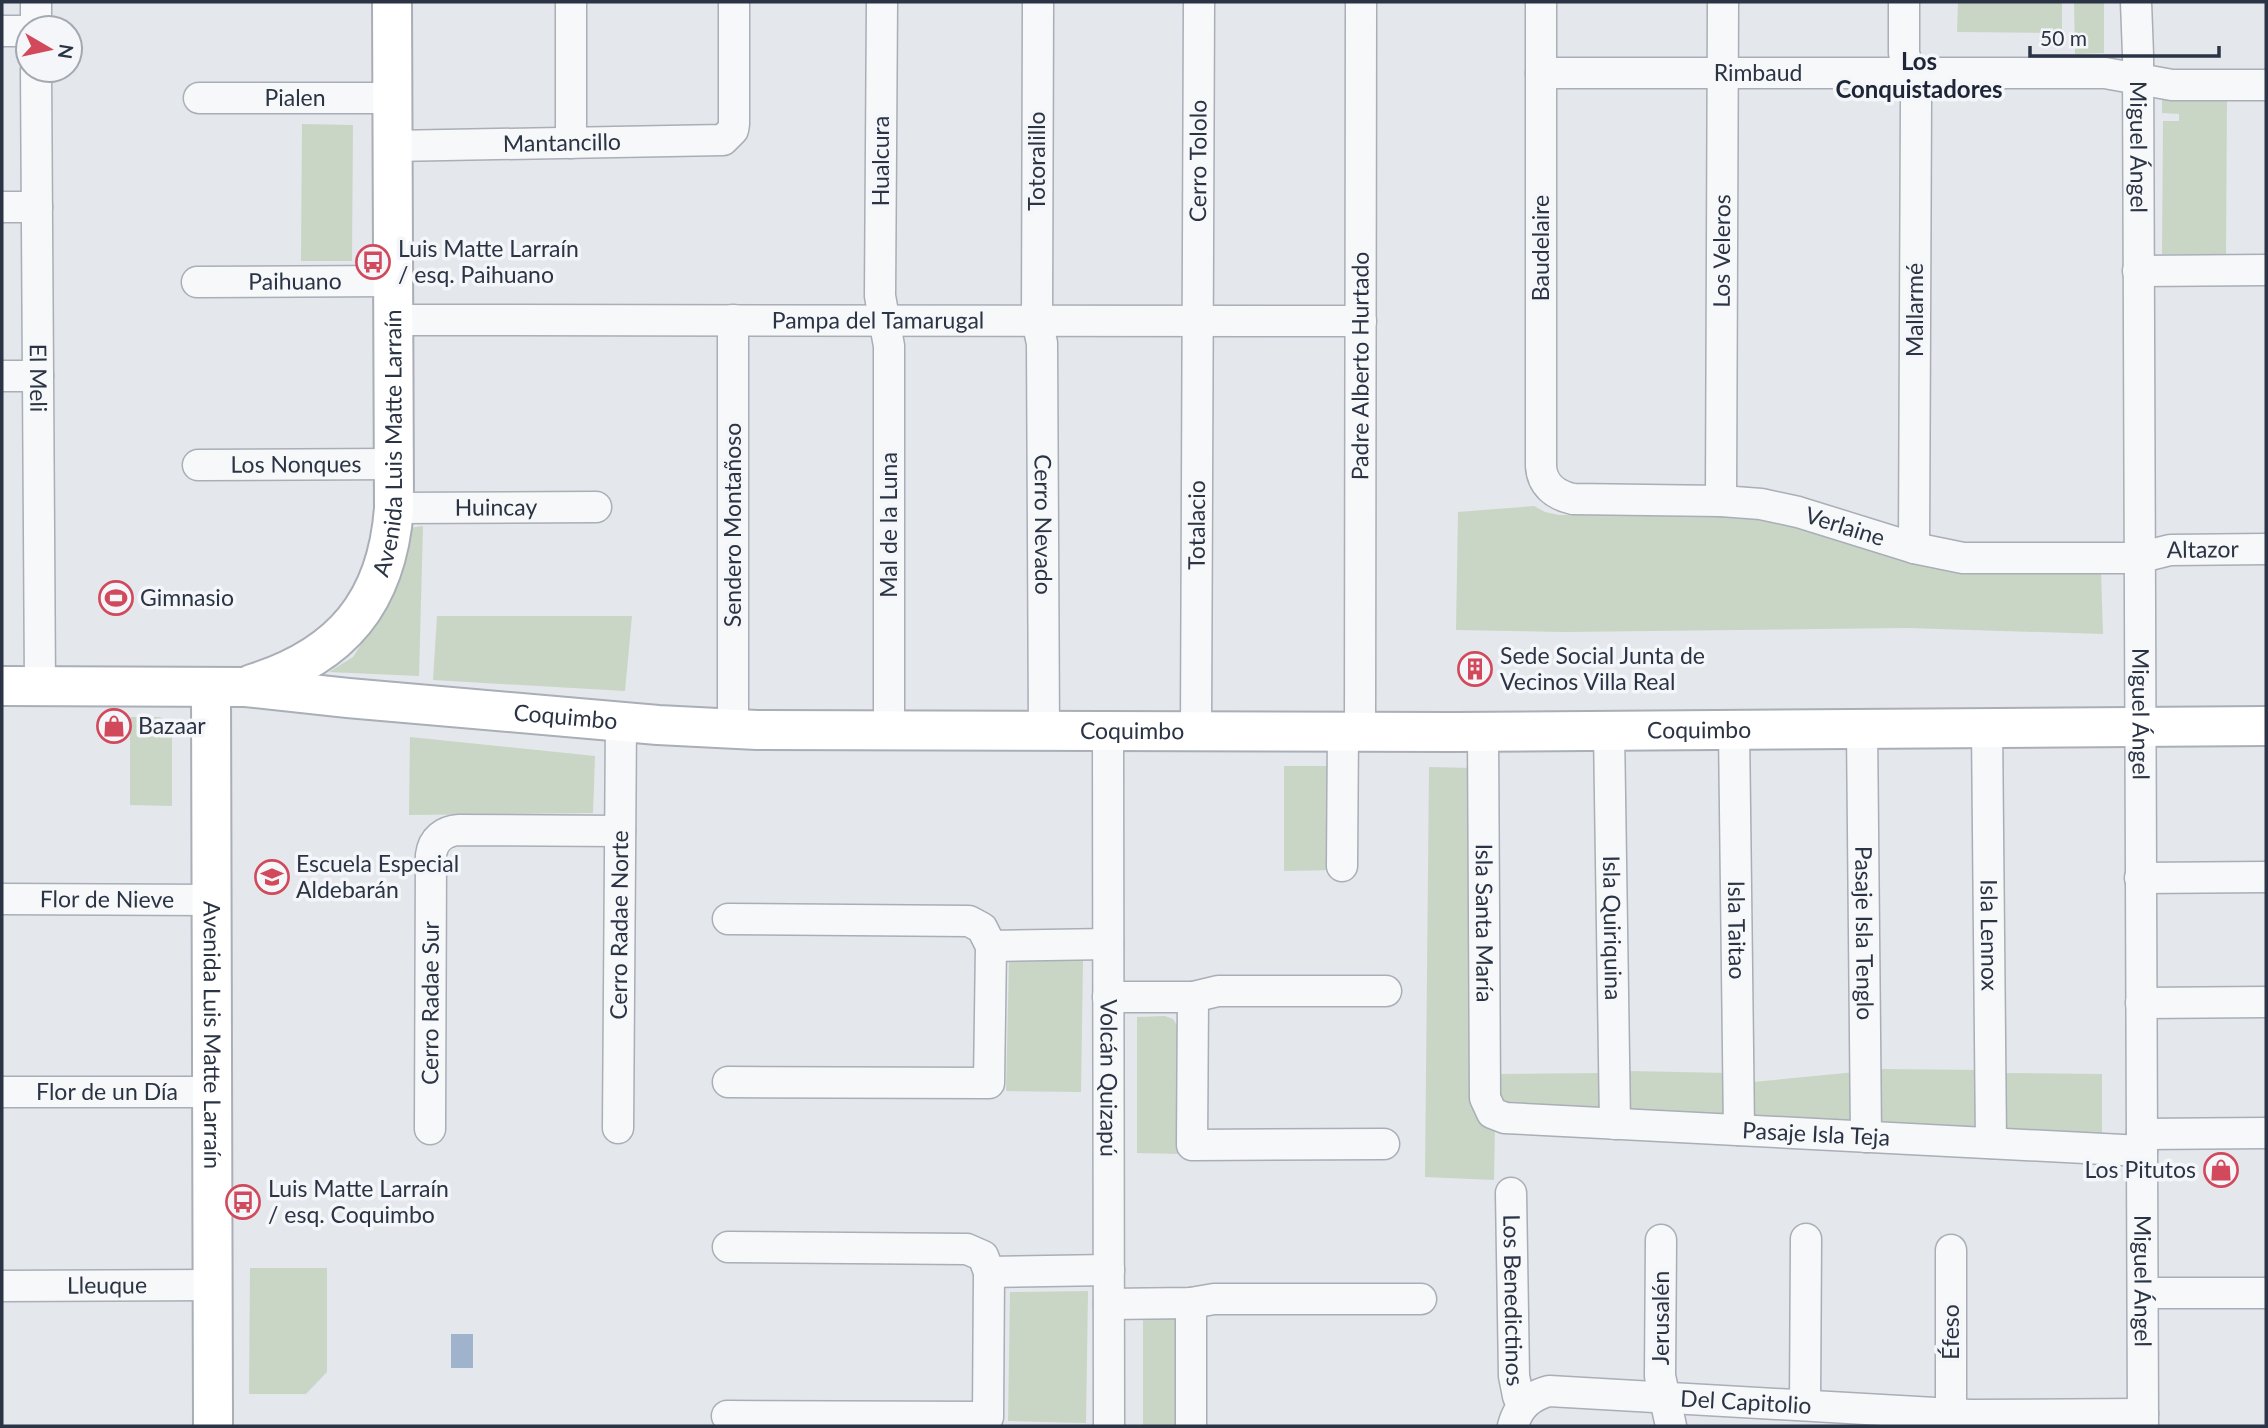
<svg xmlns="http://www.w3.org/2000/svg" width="2268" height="1428" viewBox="0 0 2268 1428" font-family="Lato,sans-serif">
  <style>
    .green { fill: #c9d6c5 }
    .water { fill: #9fb4cc }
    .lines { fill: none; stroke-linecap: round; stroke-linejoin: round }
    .street-casing { stroke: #a9aeb7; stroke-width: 33 }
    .secondary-casing { stroke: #a9aeb7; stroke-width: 42 }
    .street { stroke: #f7f8fa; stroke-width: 30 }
    .secondary { stroke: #fff; stroke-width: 38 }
    .labels { text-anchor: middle; stroke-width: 7; stroke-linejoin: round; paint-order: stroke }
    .street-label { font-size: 23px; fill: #2b3445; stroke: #f4f6f9 }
    .poi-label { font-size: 23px; fill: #2b3445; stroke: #f4f6f9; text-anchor: start }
    .neighbourhood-label { font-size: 24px; font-weight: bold; fill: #1d2536; stroke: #f4f6f9 }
  </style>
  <rect width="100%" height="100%" fill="#e4e7ec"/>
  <path class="green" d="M 1958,2 L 2062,2 L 2062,33 L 1957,32 Z
    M 2074,2 L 2104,2 L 2104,53 L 2075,54 Z
    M 2162,97 L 2227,97 L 2226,255 L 2162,254 L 2163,121 L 2179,121 L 2179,114 L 2162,113 Z
    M 302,124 L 353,125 L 352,261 L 301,261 Z
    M 1534,506 L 1545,512 L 1559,515 L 1725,514 L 1770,517 L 2101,571 L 2103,634 L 1907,628 L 1565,632 L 1456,630 L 1458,512 Z
    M 423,526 L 419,676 L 329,672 L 353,657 L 375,623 L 402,529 Z
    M 437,616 L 632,616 L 625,691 L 433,680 Z
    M 130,717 L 160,717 L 172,730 L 172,806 L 130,805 Z
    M 410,737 L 595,756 L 593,813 L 409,815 Z
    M 1284,766 L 1334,766 L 1335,870 L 1284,871 Z
    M 1429,767 L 1474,768 L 1495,1124 L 1494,1180 L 1425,1177 Z
    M 1009,960 L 1083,961 L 1081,1092 L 1006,1091 Z
    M 1165,1016 L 1173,1019 L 1178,1027 L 1181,1154 L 1137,1153 L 1137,1017 Z
    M 1880,1069 L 1982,1070 L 1980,1123 L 1970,1130 L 1888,1126 L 1881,1121 Z
    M 1629,1071 L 1729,1073 L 1723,1119 L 1636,1115 L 1627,1106 Z
    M 1856,1072 L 1856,1114 L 1849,1123 L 1754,1118 L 1753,1082 Z
    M 1606,1073 L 1605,1104 L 1597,1109 L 1509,1107 L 1501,1099 L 1496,1074 Z
    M 2003,1073 L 2102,1074 L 2102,1134 L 2003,1134 Z
    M 250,1268 L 327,1268 L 327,1372 L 306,1394 L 249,1394 Z
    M 1088,1291 L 1086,1423 L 1008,1421 L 1010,1292 Z
    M 1183,1318 L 1182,1426 L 1143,1426 L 1143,1319 Z"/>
  <path class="water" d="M 451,1334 L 473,1334 L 473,1368 L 451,1368 Z"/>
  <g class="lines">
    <g class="street-casing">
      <g id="street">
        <path d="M 36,2 L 36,28"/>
        <path d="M 571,2 L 571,143"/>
        <path d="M 882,2 L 880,296 L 889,346 L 889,730"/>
        <path id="s1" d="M 1038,2 L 1037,321 L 1042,343 L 1044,730"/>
        <path id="s2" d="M 1541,2 L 1541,466 C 1542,485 1555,495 1573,499 L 1721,501 L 1761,504 L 1798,512 L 1914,548 L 1963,558 L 2138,558 L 2170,550 L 2266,549"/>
        <path d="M 1904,2 L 1904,53 L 1916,98 L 1914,548"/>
        <path id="s3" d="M 2136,2 L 2138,55 L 2143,1426"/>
        <path d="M 2,31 L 28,31"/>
        <path id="s4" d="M 36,70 L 40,686"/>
        <path id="s5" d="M 1541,73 L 2105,73 L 2172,85 L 2266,85"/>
        <path id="s6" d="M 199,98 L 392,98"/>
        <path id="s7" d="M 392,146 L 723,140 L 733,130 L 734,124 L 734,2"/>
        <path d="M 2,207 L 37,207"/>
        <path d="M 2138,271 L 2266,270"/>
        <path id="s8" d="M 197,282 L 393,281"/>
        <path id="s9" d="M 393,320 L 1361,321"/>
        <path d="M 2,376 L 38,376"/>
        <path id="s10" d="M 198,465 L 394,464"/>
        <path id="s11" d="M 1721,501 L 1723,2"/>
        <path id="s12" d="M 394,508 L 596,507"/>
        <path id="s13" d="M 1987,727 L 1991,1143"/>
        <path id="s14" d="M 1862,728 L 1866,1137"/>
        <path id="s15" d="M 1734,729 L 1739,1130"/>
        <path d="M 733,730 L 733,320"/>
        <path id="s16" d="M 1108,730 L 1109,1426"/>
        <path id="s17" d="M 1196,730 L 1199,2"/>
        <path id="s18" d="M 1360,730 L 1361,2"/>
        <path id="s19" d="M 1609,730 L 1615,1124"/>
        <path id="s20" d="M 1483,731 L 1485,1098 L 1492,1113 L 1505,1118 L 2142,1151"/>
        <path d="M 1342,866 L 1343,730"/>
        <path d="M 2140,878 L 2266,877"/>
        <path id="s21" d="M 2,899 L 212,900"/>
        <path d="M 728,919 L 969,921 L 982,928 L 991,946 L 989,1083 L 728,1082"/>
        <path d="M 991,946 L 1108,944"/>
        <path d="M 1108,997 L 1193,997 L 1218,991 L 1386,991"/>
        <path d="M 1193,997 L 1192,1145 L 1384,1144"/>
        <path d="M 2141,1003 L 2266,1002"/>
        <path id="s22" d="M 2,1092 L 212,1092"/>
        <path id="s23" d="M 618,1128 L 621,721"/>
        <path id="s24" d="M 430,1129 L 431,855 C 433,839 444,831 459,830 L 620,831"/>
        <path d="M 2142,1134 L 2266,1133"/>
        <path id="s25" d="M 1511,1193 L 1514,1376 L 1518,1396 L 1522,1406"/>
        <path d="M 1661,1240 L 1660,1376 L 1671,1426"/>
        <path d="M 989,1272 L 1109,1270"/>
        <path id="s26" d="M 2,1286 L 213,1285"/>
        <path d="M 2143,1293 L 2266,1293"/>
        <path d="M 1191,1303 L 1191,1426"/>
        <path d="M 1109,1304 L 1191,1303 L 1214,1299 L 1421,1299"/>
        <path d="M 1805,1405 L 1806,1239"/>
        <path d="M 1951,1414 L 1951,1250"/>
        <path d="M 727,1416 L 988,1417 L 989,1272 L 983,1256 L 967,1249 L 728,1247"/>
        <path id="s27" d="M 1513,1426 C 1518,1407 1530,1396 1549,1391 L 1970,1415 L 2143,1414"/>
      </g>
    </g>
    <g class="secondary-casing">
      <g id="secondary">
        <path id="s28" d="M 252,684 C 342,656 387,602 394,508 L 392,2"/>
        <path id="s29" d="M 2,686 L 246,687 L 348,698 L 658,725 L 757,730 L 1454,732 L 2266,726"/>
        <path id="s30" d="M 211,687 L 213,1426"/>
      </g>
    </g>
    <use href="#street" class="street"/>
    <use href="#secondary" class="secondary"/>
  </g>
  <defs>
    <g id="bus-ring" transform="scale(1.75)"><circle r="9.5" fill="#f4f6f9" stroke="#d1495b" stroke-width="1.5"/><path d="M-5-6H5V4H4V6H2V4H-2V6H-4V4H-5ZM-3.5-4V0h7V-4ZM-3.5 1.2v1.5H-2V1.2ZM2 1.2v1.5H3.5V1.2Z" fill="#d1495b"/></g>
    <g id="stadium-ring" transform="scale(1.75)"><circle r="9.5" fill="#f4f6f9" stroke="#d1495b" stroke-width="1.5"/><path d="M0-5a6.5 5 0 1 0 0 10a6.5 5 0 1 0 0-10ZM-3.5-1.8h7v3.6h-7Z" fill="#d1495b"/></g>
    <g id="building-ring" transform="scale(1.75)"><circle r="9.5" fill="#f4f6f9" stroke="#d1495b" stroke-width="1.5"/><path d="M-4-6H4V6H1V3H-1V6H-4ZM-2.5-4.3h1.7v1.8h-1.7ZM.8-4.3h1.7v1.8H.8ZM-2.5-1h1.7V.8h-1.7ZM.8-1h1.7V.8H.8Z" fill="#d1495b"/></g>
    <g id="shop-ring" transform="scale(1.75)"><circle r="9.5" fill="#f4f6f9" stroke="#d1495b" stroke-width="1.5"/><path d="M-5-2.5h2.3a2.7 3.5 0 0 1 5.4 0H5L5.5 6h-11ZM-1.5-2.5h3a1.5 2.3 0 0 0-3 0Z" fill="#d1495b"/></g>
    <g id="school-ring" transform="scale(1.75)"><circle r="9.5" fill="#f4f6f9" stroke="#d1495b" stroke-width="1.5"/><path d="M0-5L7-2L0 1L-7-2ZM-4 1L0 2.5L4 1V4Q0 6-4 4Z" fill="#d1495b"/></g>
  </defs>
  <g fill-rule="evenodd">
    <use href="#bus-ring" x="373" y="262"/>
    <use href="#stadium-ring" x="116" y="598"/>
    <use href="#building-ring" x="1475" y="669"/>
    <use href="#shop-ring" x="114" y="726"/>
    <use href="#school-ring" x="272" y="877"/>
    <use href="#shop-ring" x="2221" y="1170"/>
    <use href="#bus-ring" x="243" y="1202"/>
  </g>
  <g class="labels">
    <g class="street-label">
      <text dy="8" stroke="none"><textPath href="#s5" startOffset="217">Rimbaud</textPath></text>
      <text dy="8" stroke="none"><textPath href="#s6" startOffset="96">Pialen</textPath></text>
      <text dy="8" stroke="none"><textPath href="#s7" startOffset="170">Mantancillo</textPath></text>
      <text dy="8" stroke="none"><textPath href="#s3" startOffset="145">Miguel Ángel</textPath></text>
      <text transform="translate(881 161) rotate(-90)" y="8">Hualcura</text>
      <text transform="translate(1037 161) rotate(-90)" y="8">Totoralillo</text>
      <text dy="8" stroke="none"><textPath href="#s17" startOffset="569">Cerro Tololo</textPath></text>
      <text transform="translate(1541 248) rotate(-90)" y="8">Baudelaire</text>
      <text dy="8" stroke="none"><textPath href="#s11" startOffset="250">Los Veleros</textPath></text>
      <text dy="8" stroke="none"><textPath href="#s8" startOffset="98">Paihuano</textPath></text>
      <text transform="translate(1915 310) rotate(-90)" y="8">Mallarmé</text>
      <text dy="8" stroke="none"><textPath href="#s9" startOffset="485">Pampa del Tamarugal</textPath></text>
      <text dy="8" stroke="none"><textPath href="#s18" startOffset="364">Padre Alberto Hurtado</textPath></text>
      <text dy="8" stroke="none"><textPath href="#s4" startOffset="308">El Meli</textPath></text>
      <text dy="8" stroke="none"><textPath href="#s28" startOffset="308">Avenida Luis Matte Larraín</textPath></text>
      <text dy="8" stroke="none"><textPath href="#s10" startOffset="98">Los Nonques</textPath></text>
      <text dy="8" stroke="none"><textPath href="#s12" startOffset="102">Huincay</textPath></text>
      <text transform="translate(733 525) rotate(-90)" y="8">Sendero Montañoso</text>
      <text transform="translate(889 525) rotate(-90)" y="8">Mal de la Luna</text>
      <text dy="8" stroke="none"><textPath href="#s1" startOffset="523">Cerro Nevado</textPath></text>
      <text dy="8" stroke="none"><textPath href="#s17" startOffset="205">Totalacio</textPath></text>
      <text dy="8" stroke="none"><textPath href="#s2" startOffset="789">Verlaine</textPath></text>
      <text dy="8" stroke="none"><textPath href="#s2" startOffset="1152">Altazor</textPath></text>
      <text dy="8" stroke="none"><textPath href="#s3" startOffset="712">Miguel Ángel</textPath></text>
      <text dy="8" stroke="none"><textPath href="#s29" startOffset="565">Coquimbo</textPath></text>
      <text dy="8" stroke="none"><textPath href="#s29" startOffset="1132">Coquimbo</textPath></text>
      <text dy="8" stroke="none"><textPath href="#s29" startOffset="1699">Coquimbo</textPath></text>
      <text dy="8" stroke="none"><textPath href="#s21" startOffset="105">Flor de Nieve</textPath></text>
      <text dy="8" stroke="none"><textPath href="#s20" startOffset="192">Isla Santa María</textPath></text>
      <text dy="8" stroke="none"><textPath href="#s23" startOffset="203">Cerro Radae Norte</textPath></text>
      <text dy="8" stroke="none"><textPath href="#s19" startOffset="198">Isla Quiriquina</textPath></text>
      <text dy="8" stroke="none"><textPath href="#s15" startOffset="201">Isla Taitao</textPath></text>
      <text dy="8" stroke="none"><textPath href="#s14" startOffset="205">Pasaje Isla Tenglo</textPath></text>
      <text dy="8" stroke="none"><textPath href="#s13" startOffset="208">Isla Lennox</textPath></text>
      <text dy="8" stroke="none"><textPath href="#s24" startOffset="126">Cerro Radae Sur</textPath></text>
      <text dy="8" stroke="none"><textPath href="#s30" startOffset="348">Avenida Luis Matte Larraín</textPath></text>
      <text dy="8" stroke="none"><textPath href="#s16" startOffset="348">Volcán Quizapú</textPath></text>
      <text dy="8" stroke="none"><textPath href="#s22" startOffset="105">Flor de un Día</textPath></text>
      <text dy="8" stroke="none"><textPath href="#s20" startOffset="709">Pasaje Isla Teja</textPath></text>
      <text dy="8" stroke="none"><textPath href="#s3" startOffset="1279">Miguel Ángel</textPath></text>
      <text dy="8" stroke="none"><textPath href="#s26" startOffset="105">Lleuque</textPath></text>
      <text dy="8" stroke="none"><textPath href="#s25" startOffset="107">Los Benedictinos</textPath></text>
      <text transform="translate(1661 1318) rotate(-90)" y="8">Jerusalén</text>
      <text transform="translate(1951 1332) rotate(-90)" y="8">Éfeso</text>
      <text dy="8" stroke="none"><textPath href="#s27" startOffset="250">Del Capitolio</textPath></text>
    </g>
    <g class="poi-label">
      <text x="398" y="257">Luis Matte Larraín<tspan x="398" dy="26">/ esq. Paihuano</tspan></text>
      <text x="140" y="606">Gimnasio</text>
      <text x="1500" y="664">Sede Social Junta de<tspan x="1500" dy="26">Vecinos Villa Real</tspan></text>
      <text x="138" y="734">Bazaar</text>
      <text x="296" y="872">Escuela Especial<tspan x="296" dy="26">Aldebarán</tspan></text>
      <text x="2196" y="1178" text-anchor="end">Los Pitutos</text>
      <text x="268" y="1197">Luis Matte Larraín<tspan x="268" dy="26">/ esq. Coquimbo</tspan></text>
    </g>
    <g class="neighbourhood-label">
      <text x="1919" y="70">Los<tspan x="1919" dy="28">Conquistadores</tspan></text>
    </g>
  </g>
  <rect width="2268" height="1428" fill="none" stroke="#2b3445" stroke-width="7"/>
  <g transform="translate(49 49) rotate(99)"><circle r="33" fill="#f4f6f9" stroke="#a4a8b1" stroke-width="2"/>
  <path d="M0-5L12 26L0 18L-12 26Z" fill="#d1495b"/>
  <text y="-10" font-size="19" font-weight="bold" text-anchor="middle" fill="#2b3445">N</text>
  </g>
  <path d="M2030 46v10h189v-10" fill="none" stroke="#2b3445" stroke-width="3.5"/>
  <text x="2040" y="46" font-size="21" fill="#2b3445" stroke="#f4f6f9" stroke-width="5" paint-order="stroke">50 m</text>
</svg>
